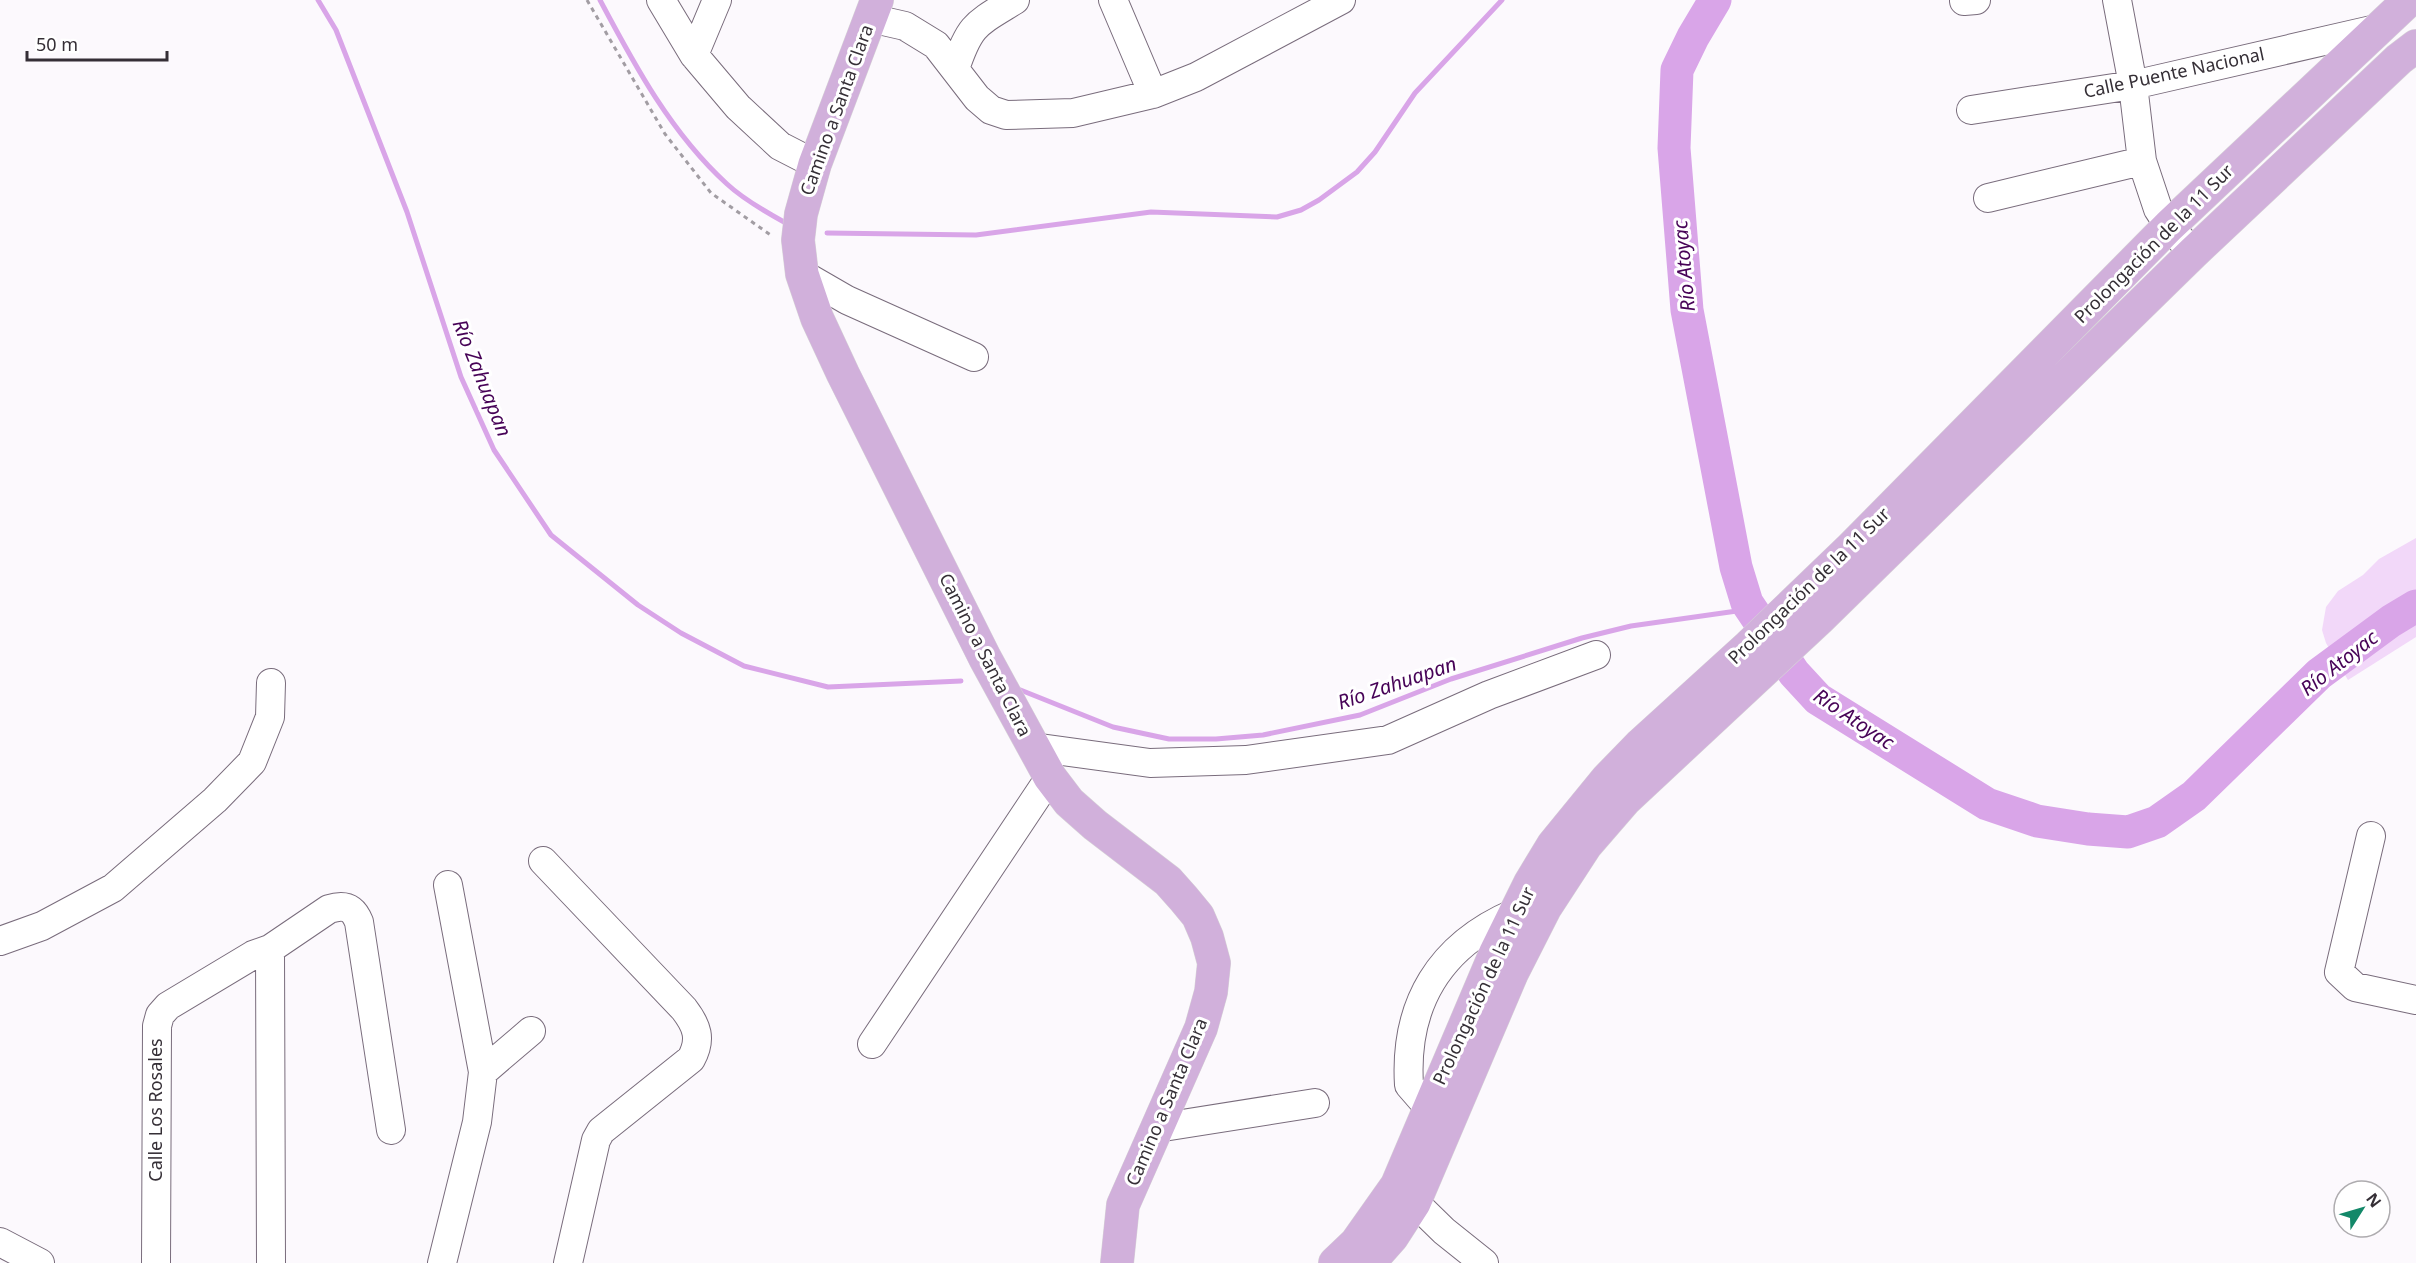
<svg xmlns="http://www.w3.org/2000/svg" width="2416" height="1263" viewBox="0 0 2416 1263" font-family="'Noto Sans',sans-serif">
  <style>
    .green { fill: #f2d8f9 }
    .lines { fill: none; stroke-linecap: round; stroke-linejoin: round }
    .stream { stroke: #d9a5e8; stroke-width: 5 }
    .river { stroke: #d9a5e8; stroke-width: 33 }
    .minor-casing { stroke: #796c7c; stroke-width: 30 }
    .major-casing { stroke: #d7d5d7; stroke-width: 34 }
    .path { stroke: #a29da3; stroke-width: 3; stroke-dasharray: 4.5 4.5; stroke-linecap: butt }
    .minor { stroke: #fff; stroke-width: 28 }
    .major { stroke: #d1b0db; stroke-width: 33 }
    .labels { text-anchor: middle; stroke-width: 6; stroke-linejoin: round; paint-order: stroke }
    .street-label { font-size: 18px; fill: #352f36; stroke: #fff }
    .water-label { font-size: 20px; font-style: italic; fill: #470357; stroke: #fff }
  </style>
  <rect width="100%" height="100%" fill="#fcf9fd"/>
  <path class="green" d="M 2416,538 L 2416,637 L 2348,680 L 2326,643 L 2322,630 L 2326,607 L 2338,591 L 2363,575 L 2379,559 Z"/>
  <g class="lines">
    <path class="stream" d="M 318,0 L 336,30 L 407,212 L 461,377 L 494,450 L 551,535 L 638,605 L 681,633 L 744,666 L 828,687 L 961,681
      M 600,0 C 635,66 671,133 727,184 C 743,199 764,211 784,222
      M 827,233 L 976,235 L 1151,212 L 1277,217 L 1301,210 L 1319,200 L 1357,172 L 1375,152 L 1415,93 L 1502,0
      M 1018,689 L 1113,727 L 1169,739 L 1216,739 L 1263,735 L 1360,715 L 1451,679 L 1582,638 L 1631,626 L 1751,609"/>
    <path class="river" d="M 1715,0 L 1693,37 L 1677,70 L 1674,148 L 1687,310 L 1736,567 L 1747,603 L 1794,673 L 1818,699 L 1987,804 L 2037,821 L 2088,829 L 2128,832 L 2157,822 L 2194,796 L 2319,674 L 2391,621 L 2416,606"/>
    <g class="minor-casing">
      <path id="minor" d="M 661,0 L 694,55 L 738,107 L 780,146 L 815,164
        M 1113,0 L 1153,94
        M 2117,0 L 2133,85 L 2142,161 L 2158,209 L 2169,226 L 2193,253
        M 1964,1 L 1976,0
        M 870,18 L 905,26 L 936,45 L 977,98 L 991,110 L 1006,115 L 1073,113 L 1153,94 L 1196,77 L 1341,0
        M 694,55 L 717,0
        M 955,69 C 970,24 976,24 1015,0
        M 1971,110 L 2133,85 L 2376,29
        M 1988,198 L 2142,161
        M 802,274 L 847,300 L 974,357
        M 1033,747 L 1150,763 L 1246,760 L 1388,740 L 1489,695 L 1596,655
        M 2371,836 L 2339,972 L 2355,987 L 2416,1000
        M 543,861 L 684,1009 C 697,1026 702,1039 691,1059 L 601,1131 L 596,1140 L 568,1263
        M 0,941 L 42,926 L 113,888 L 215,800 L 252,762 L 270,717 L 271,683
        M 872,1044 L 1050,777
        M 483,1072 L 531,1031
        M 1447,1121 L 1429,1108 L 1409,1085 C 1404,1004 1440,945 1515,913
        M 1157,1128 L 1315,1103
        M 1399,1187 L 1444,1231 L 1484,1263
        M 0,1242 L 40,1263
        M 156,1263 L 157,1026 L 160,1015 L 168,1006 L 253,955 L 270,949
        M 271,1263 L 270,949 L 329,909 C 345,904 353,907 359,922 L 391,1130
        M 442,1263 L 477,1122 L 483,1072 L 448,885"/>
    </g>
    <g class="major-casing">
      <path id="major" d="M 877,0 L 815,164 L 801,214 L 798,240 L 802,274 L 817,318 L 843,374 L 985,658 L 1050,777 L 1069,802 L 1095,825 L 1168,881 L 1184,899 L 1198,916 L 1207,937 L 1214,963 L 1211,992 L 1201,1028 L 1123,1205 L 1117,1263
        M 1335,1263 L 1356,1243 L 1397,1185 L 1496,952 L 1530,883 L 1553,845 L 1607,779 L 1640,745 L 1749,646 L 1851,548 L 2169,226 L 2409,0
        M 1369,1263 L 1392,1237 L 1414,1203 L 1512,973 L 1545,908 L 1586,845 L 1625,800 L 1819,619 L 2193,253 L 2399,59 L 2416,46"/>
    </g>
    <path class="path" d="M 587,0 L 665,134 L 711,193 L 772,236"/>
    <use href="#minor" class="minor"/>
    <use href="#major" class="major"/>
  </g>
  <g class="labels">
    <g class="street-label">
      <text transform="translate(2174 73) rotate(-12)" y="6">Calle Puente Nacional</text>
      <text transform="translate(837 110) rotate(-70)" y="6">Camino a Santa Clara</text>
      <text transform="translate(2154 244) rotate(-45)" y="6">Prolongación de la 11 Sur</text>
      <text transform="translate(1809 586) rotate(-44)" y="6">Prolongación de la 11 Sur</text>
      <text transform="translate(985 655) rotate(63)" y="6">Camino a Santa Clara</text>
      <text transform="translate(1484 986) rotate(-65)" y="6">Prolongación de la 11 Sur</text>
      <text transform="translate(1167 1102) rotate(-67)" y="6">Camino a Santa Clara</text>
      <text transform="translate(156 1110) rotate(-90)" y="6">Calle Los Rosales</text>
    </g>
    <g class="water-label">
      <text transform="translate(1684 266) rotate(-95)" y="7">Río Atoyac</text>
      <text transform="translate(482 378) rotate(68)" y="7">Río Zahuapan</text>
      <text transform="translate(2339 663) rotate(-38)" y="7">Río Atoyac</text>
      <text transform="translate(1397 683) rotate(-19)" y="7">Río Zahuapan</text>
      <text transform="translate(1854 719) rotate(34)" y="7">Río Atoyac</text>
    </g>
  </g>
  <g transform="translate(2362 1209) rotate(53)"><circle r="28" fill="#ffffff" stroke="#aeacaf" stroke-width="1.5"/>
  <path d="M0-4.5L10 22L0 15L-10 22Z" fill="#138869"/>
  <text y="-9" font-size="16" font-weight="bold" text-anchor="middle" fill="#352f36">N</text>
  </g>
  <path d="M27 51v9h140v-9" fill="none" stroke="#352f36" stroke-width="3"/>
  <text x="36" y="51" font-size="18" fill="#352f36" stroke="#ffffff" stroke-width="4.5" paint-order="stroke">50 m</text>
</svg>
